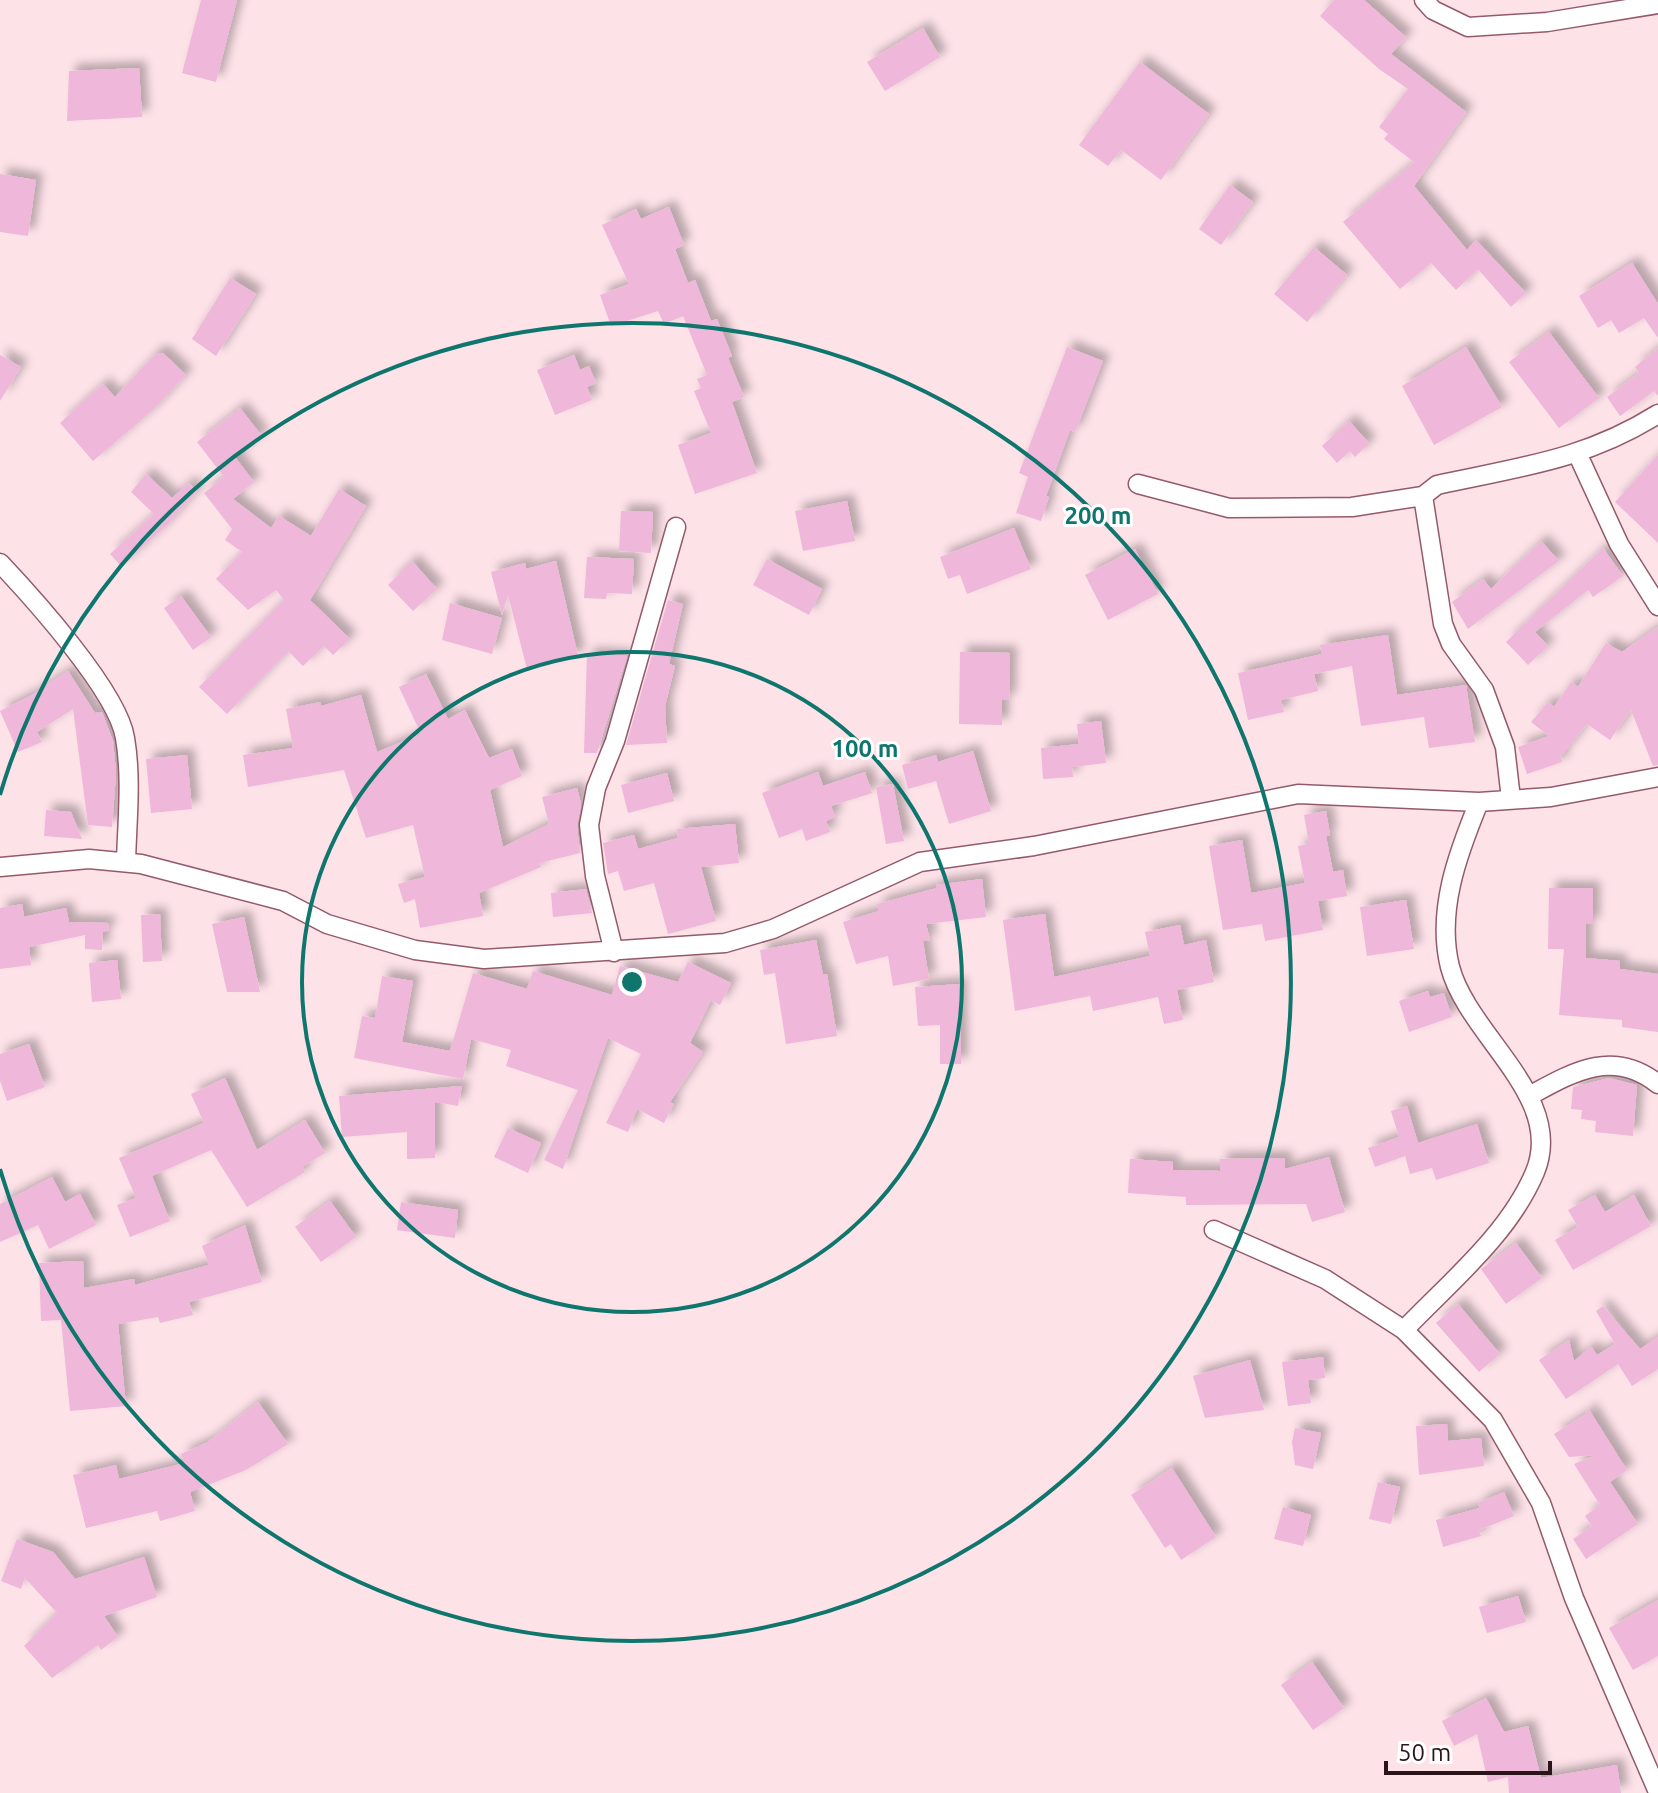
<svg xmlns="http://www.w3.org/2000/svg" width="1658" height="1793" viewBox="0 0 1658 1793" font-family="Ubuntu,sans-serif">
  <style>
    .building { fill: #efb7d9; filter: url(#shadow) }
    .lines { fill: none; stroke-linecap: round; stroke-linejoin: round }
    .minor-casing { stroke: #945a6b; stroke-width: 21 }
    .minor { stroke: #fff; stroke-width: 18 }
    .ring { fill: none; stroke: #0f766e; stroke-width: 4 }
    .centre { fill: #0f766e; stroke: #fff; stroke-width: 4 }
    .ring-label { font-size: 24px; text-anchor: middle; font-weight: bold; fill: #0f766e; stroke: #fff; stroke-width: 6; stroke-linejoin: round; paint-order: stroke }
  </style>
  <defs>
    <filter id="shadow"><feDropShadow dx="7" dy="-7" stdDeviation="4" flood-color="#0004"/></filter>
  </defs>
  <rect width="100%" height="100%" fill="#fde2e8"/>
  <path class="building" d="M 201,0 L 237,0 L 216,82 L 182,73 Z
    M 1334,0 L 1364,0 L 1406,37 L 1391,54 L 1466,112 L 1414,186 L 1467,250 L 1476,240 L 1526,293 L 1511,307 L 1478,269 L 1456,290 L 1431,263 L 1400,289 L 1343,222 L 1414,162 L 1384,139 L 1388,134 L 1379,127 L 1408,89 L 1379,69 L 1320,16 Z
    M 923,28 L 940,57 L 885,91 L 867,62 Z
    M 1140,62 L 1209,114 L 1161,180 L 1121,150 L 1108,166 L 1079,145 Z
    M 139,68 L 142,117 L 67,121 L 69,71 Z
    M 0,174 L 36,180 L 28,236 L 0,232 Z
    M 1230,185 L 1253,202 L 1221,245 L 1199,229 Z
    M 669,207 L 684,245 L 675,249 L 688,283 L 695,280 L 711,321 L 717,319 L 732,356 L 728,358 L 744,397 L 732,402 L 757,473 L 695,494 L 678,445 L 711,433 L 694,391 L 701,388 L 697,379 L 707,375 L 683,316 L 664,324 L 658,311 L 611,326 L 600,295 L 629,284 L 602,225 L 636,209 L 641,219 Z
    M 1314,247 L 1347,275 L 1307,322 L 1274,294 Z
    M 1632,263 L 1658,304 L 1658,338 L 1644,318 L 1619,333 L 1611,320 L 1598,328 L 1579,296 Z
    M 230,278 L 256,294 L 216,356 L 192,339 Z
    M 1549,332 L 1599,398 L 1559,428 L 1509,362 Z
    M 1067,347 L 1103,361 L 1075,432 L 1070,430 L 1046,496 L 1049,497 L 1041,521 L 1016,513 L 1028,477 L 1019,473 Z
    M 1466,347 L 1502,407 L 1434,445 L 1402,386 Z
    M 1658,348 L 1658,396 L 1654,391 L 1620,416 L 1607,397 L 1639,373 L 1635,367 Z
    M 156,353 L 163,353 L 186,375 L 153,410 L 93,461 L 60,423 L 103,384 L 115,397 Z
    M 0,355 L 21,367 L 0,401 Z
    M 574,355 L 580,370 L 589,366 L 596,383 L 587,387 L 592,400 L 555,415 L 537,370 Z
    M 240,408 L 262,436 L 235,457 L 254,482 L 233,499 L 271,528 L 279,516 L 311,536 L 339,489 L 366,506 L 310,600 L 350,639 L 333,655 L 324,646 L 303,666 L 288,651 L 227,714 L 199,687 L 284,600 L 276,590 L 248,610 L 216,579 L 242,552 L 225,540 L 232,529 L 204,493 L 224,477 L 197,442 Z
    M 1349,421 L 1369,443 L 1355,457 L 1350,451 L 1337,463 L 1322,446 Z
    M 1658,455 L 1658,543 L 1615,502 Z
    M 146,474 L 172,498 L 189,483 L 197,491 L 167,525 L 121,566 L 110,554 L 154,514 L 131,492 Z
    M 847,501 L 855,541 L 803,551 L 795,511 Z
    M 621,511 L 653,512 L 651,553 L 619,551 Z
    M 1014,528 L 1031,569 L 967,594 L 960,575 L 948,579 L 940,557 Z
    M 1541,541 L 1559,561 L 1468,629 L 1452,602 L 1483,579 L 1491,589 Z
    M 1603,548 L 1623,576 L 1593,597 L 1588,590 L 1535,632 L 1548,646 L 1528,665 L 1506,642 Z
    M 1135,549 L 1158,594 L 1108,620 L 1085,575 Z
    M 587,557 L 634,559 L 632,594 L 607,593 L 606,599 L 584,598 Z
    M 767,559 L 822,589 L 809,615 L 753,585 Z
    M 412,561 L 437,589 L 413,611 L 388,585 Z
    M 556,561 L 578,656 L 527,669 L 508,595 L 502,615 L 491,572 L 525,563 L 526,569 Z
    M 181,596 L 211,637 L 193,650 L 164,608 Z
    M 668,600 L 683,604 L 669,664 L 675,666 L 665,706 L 667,743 L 626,745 Z
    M 450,603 L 502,618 L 492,654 L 442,640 Z
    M 1658,627 L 1658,765 L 1653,766 L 1631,710 L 1610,740 L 1587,724 L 1561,756 L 1562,762 L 1527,774 L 1518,747 L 1549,736 L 1531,722 L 1548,702 L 1554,707 L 1571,682 L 1578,687 L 1606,643 L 1622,652 Z
    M 1388,635 L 1397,695 L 1466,685 L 1475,742 L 1429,748 L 1424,717 L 1361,726 L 1352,666 L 1314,674 L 1318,691 L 1281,700 L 1284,712 L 1248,720 L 1238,673 L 1322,654 L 1320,645 Z
    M 960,652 L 1010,653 L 1009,700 L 1002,700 L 1002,725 L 959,724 Z
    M 587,654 L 627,656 L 597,753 L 584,753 Z
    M 68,671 L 95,713 L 102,712 L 113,741 L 116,773 L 112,827 L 88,825 L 73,709 L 37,732 L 42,742 L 18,752 L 0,711 L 32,695 Z
    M 426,674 L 448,719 L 465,710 L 489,758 L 512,749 L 522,776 L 490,790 L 503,847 L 549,824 L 542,797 L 577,788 L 581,804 L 577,826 L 580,853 L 539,863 L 541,867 L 479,893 L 483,916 L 420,928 L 415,899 L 404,903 L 398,884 L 425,877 L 413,825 L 366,838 L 344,770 L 248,787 L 243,755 L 293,748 L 286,709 L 320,702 L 321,706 L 361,695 L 377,752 L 421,734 L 399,687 Z
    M 1101,721 L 1106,763 L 1072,767 L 1073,777 L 1043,779 L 1041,748 L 1079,744 L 1077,724 Z
    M 973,751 L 991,811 L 949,824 L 936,781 L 908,789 L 902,765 L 936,755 L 938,762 Z
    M 187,755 L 192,809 L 151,813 L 146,759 Z
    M 818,772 L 823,786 L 865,772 L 872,793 L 831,806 L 835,817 L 826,821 L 830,832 L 806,841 L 802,829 L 779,838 L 762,793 Z
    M 667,773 L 674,801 L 628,813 L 621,785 Z
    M 893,784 L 904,841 L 886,844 L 876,787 Z
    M 46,810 L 71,812 L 82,839 L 44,836 Z
    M 1326,811 L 1330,835 L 1326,836 L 1333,872 L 1343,870 L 1347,896 L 1318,901 L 1323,930 L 1265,941 L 1262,924 L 1223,930 L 1209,846 L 1242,840 L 1251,893 L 1305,883 L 1298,846 L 1309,844 L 1304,815 Z
    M 735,824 L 739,863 L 701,867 L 716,921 L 668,934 L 654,883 L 624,891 L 618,871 L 608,874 L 603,843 L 634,835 L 638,849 L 678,838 L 677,829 Z
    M 982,879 L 986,917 L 926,924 L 930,940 L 923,941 L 929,979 L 893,986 L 888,956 L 856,964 L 843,922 L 879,911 L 877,904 L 937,888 L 936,885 Z
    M 1549,888 L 1593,888 L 1593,924 L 1586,924 L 1586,958 L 1620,961 L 1620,969 L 1658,974 L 1658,1032 L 1622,1027 L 1622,1020 L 1559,1015 L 1564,949 L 1548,949 Z
    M 586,889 L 592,913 L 553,917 L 551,893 Z
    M 1406,900 L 1414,949 L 1367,956 L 1360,907 Z
    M 22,904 L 24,917 L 66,908 L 69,922 L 108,923 L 109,930 L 103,932 L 102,950 L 85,949 L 85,935 L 29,947 L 31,965 L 0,969 L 0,908 Z
    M 160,914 L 162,961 L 143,962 L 141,915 Z
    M 1045,914 L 1054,977 L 1150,956 L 1145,932 L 1180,925 L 1184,945 L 1206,940 L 1214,982 L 1177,990 L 1183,1020 L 1164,1024 L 1158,997 L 1093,1011 L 1090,996 L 1015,1011 L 1003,920 Z
    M 244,917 L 260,992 L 227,992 L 212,924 Z
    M 816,940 L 823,975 L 827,974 L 837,1036 L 786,1044 L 775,973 L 764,975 L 760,950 Z
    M 117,960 L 121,999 L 92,1002 L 89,963 Z
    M 688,962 L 731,983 L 720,1005 L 711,1000 L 690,1043 L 703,1052 L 670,1102 L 674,1104 L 664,1123 L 637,1109 L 628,1132 L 606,1123 L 641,1054 L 608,1038 L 588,1094 L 581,1092 L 588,1095 L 563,1169 L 544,1160 L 578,1090 L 506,1066 L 511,1050 L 471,1039 L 463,1079 L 354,1058 L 362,1016 L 375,1018 L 382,976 L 413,981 L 402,1042 L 450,1051 L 473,973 L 527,989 L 533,971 L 612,995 L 620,966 L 678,982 Z
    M 960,984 L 961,1064 L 940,1064 L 940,1025 L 918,1026 L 915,987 Z
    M 1428,991 L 1430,997 L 1444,993 L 1452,1017 L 1409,1032 L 1399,1001 Z
    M 29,1044 L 45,1087 L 7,1101 L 0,1081 L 0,1054 Z
    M 225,1078 L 257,1150 L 305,1120 L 325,1153 L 302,1167 L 305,1172 L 247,1207 L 211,1150 L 152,1176 L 170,1221 L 130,1237 L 117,1205 L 136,1198 L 119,1158 L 204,1123 L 191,1094 Z
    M 1609,1078 L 1637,1085 L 1633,1136 L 1595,1132 L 1596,1121 L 1581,1119 L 1582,1110 L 1571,1109 L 1573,1087 Z
    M 462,1086 L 458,1106 L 435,1102 L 435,1158 L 407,1159 L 407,1132 L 342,1137 L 339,1096 Z
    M 1407,1106 L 1418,1143 L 1477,1124 L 1489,1163 L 1436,1180 L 1432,1168 L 1410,1174 L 1405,1156 L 1375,1167 L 1368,1148 L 1399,1137 L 1391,1111 Z
    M 508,1128 L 541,1143 L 528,1173 L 494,1157 Z
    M 1329,1157 L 1345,1212 L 1312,1222 L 1306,1204 L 1186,1205 L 1186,1197 L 1128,1193 L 1130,1159 L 1173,1162 L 1173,1170 L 1220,1171 L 1220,1159 L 1285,1158 L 1285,1169 Z
    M 52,1177 L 65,1202 L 80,1194 L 96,1225 L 49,1249 L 38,1225 L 0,1242 L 0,1204 Z
    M 1595,1195 L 1605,1212 L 1634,1195 L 1651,1226 L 1573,1270 L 1555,1240 L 1578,1227 L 1568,1210 Z
    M 330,1201 L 356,1237 L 321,1262 L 295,1227 Z
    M 401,1202 L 458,1210 L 455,1238 L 397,1230 Z
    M 245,1225 L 262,1282 L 189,1302 L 193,1315 L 160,1323 L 158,1317 L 118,1324 L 126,1406 L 70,1411 L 61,1320 L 41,1321 L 39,1263 L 83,1261 L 84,1288 L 134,1279 L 135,1285 L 209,1265 L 202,1246 Z
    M 1516,1243 L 1542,1278 L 1506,1304 L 1481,1269 Z
    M 1458,1304 L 1500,1354 L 1479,1372 L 1436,1323 Z
    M 1603,1306 L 1640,1349 L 1658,1337 L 1658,1369 L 1632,1386 L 1618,1364 L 1566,1399 L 1539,1360 L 1569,1340 L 1574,1361 L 1591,1347 L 1597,1355 L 1615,1344 L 1596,1311 Z
    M 1323,1357 L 1325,1378 L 1308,1380 L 1311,1403 L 1288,1406 L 1282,1362 Z
    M 1250,1360 L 1264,1410 L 1205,1418 L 1193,1376 Z
    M 258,1402 L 288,1444 L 246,1470 L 190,1492 L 195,1511 L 160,1521 L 157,1511 L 86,1528 L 73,1475 L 116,1465 L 119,1479 L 185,1463 L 181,1454 L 208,1442 Z
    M 1588,1408 L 1627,1470 L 1610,1482 L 1638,1524 L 1586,1559 L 1573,1539 L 1592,1526 L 1585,1516 L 1600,1505 L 1574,1464 L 1596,1455 L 1569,1457 L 1554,1434 L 1586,1414 Z
    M 1447,1424 L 1448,1441 L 1481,1438 L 1484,1466 L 1419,1475 L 1416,1426 Z
    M 1295,1428 L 1321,1433 L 1313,1469 L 1295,1465 L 1292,1442 Z
    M 1172,1468 L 1216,1537 L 1181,1560 L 1171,1544 L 1165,1548 L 1131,1495 Z
    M 1378,1482 L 1400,1487 L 1391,1524 L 1369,1519 Z
    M 1504,1492 L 1514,1516 L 1479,1530 L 1481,1536 L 1443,1547 L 1436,1520 L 1480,1508 L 1478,1503 Z
    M 1283,1507 L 1311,1515 L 1303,1546 L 1274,1539 Z
    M 17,1539 L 53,1552 L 75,1579 L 144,1557 L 157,1597 L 104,1616 L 118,1637 L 101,1650 L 98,1645 L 52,1678 L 24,1646 L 57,1613 L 25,1578 L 21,1589 L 1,1581 Z
    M 1518,1596 L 1526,1622 L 1487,1633 L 1479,1607 Z
    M 1658,1600 L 1658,1656 L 1633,1670 L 1609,1628 Z
    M 1312,1662 L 1344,1708 L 1313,1730 L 1281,1685 Z
    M 1486,1698 L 1504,1732 L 1528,1726 L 1541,1778 L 1617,1765 L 1621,1793 L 1509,1793 L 1508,1777 L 1488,1782 L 1477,1734 L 1454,1746 L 1442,1721 Z"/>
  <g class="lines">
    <g class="minor-casing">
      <path id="minor" d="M 1424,0 L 1433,10 L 1468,27 L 1547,22 L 1658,4
        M 1578,455 L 1619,544 L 1658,606
        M 1138,484 L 1229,508 L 1352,507 L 1423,496
        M 0,563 C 33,598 118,692 125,738 C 132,779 127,822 126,862
        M 1511,799 L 1505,747 L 1484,690 L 1451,644 L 1443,624 L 1423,496 L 1437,485 C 1519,467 1585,460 1658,414
        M 0,867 L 89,859 L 141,864 L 283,901 L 327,924 L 415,950 L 484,959 L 725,943 L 773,929 L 920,862 L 1034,846 L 1298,794 L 1479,802 L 1551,797 L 1658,777
        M 614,952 L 595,876 L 589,825 L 596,788 L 615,741 L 676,527
        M 1529,1096 C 1573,1072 1613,1048 1658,1084
        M 1214,1230 L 1325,1279 L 1404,1330 L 1493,1420 L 1541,1503 L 1574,1598 L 1658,1792
        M 1404,1330 C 1450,1282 1509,1234 1535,1172 C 1566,1097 1468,1036 1450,967 C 1436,911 1458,853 1479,802"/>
    </g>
    <use href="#minor" class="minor"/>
  </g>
  <g class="ring">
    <circle cx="632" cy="982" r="330"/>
    <path d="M0 795A659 659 0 1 1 0 1169"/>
  </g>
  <circle cx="632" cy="982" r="12" class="centre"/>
  <g class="ring-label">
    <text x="1098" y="524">200 m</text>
    <text x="865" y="757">100 m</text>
  </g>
  <path d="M1386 1761v12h164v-12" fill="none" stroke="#2b141a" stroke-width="4"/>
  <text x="1398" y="1761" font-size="24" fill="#2b141a" stroke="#ffffff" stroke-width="6" paint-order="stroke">50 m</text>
</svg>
